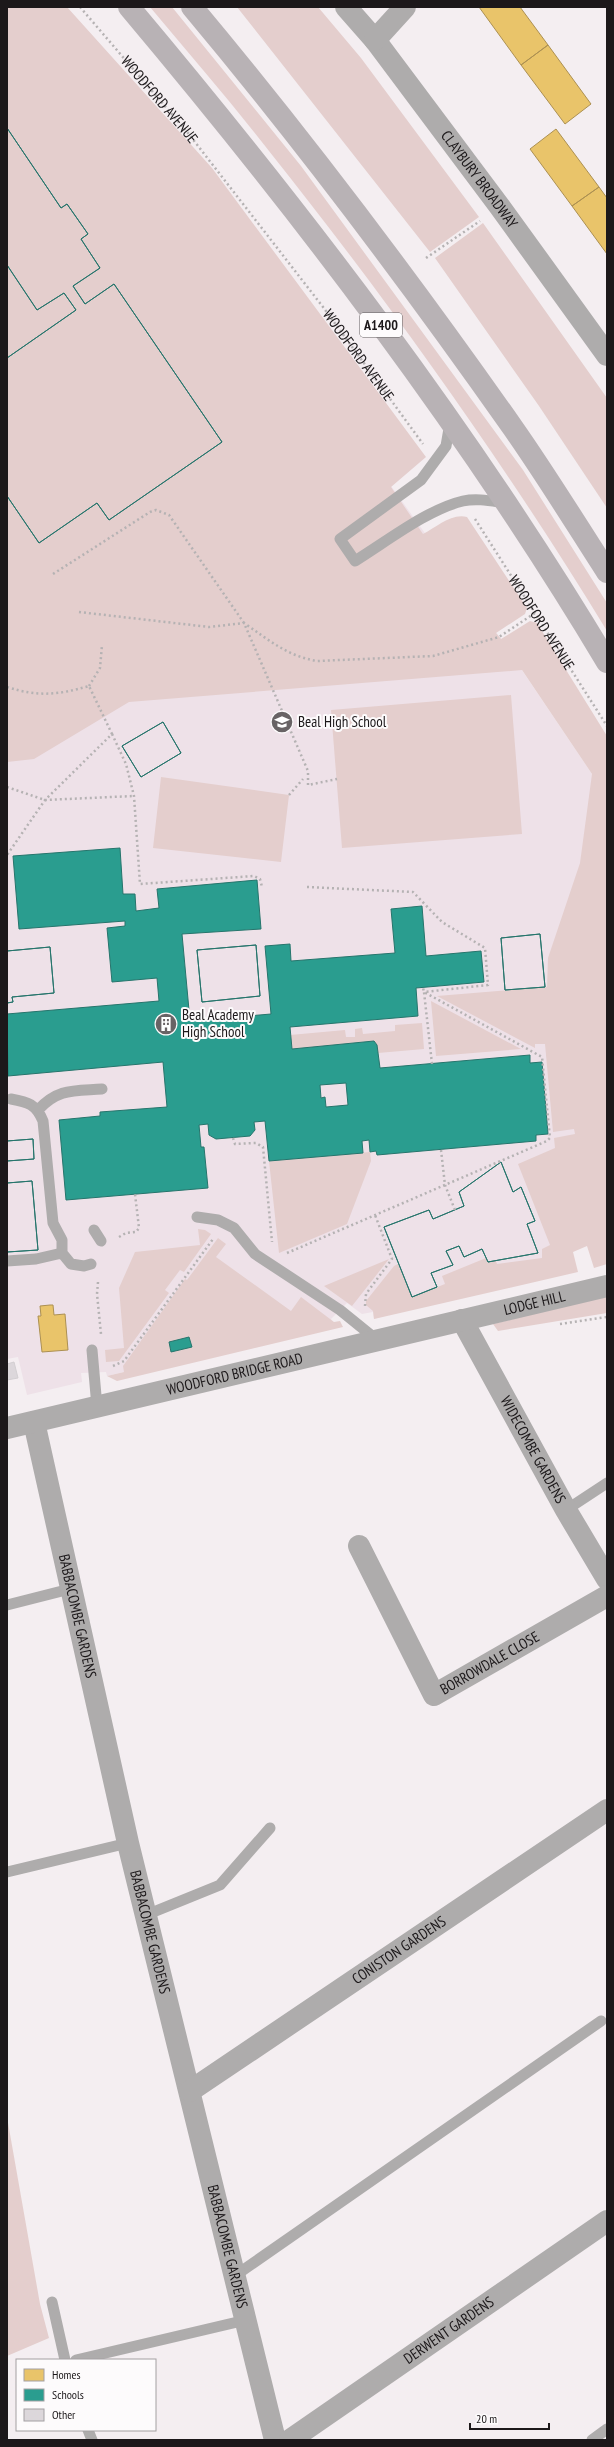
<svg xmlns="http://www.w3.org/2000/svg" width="614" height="2447" viewBox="0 0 614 2447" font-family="'PT Sans Narrow',sans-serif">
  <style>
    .built { fill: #eee1e8 }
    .green { fill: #e4cecd }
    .homes { fill: #e9c46a; stroke: #ac9052 }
    .schools { fill: #2a9d8f; stroke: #26756c; fill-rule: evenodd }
    .building { fill: #dcd7db; stroke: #d3cfd2 }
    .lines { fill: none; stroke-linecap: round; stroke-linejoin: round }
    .path { stroke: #b5b2b3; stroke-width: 2.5; stroke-dasharray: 2 3; stroke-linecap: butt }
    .lane { stroke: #aeacac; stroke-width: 11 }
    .street { stroke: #aeacac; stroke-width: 22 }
    .highway { stroke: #b8b2b5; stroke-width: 22 }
    .labels { text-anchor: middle; stroke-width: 4; stroke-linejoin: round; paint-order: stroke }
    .shield { fill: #fdfbfc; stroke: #605c5e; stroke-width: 1 }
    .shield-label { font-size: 14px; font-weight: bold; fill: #1c181a }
    .street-label { font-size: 15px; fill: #1c181a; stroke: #fdfbfc }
    .poi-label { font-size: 15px; fill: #1c181a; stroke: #fdfbfc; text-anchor: start }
  </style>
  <rect width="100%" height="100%" fill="#f4eef1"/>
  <path class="built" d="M 7,7 L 381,472 L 501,639 L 592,774 L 601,1266 L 587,1245 L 508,1280 L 374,1319 L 373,1312 L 362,1314 L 347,1303 L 331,1319 L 332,1322 L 107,1376 L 106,1372 L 81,1373 L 82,1382 L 27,1395 L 18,1357 L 7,1359 Z"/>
  <path class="green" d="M 7,7 L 67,7 L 212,168 L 426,457 L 391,487 L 423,534 C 437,527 451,513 467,517 L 527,608 L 525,614 L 496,633 L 501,639 L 530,621 L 537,623 L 607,736 L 607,1264 L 594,1268 L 587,1246 L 573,1252 L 578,1272 L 374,1319 L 373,1311 L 366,1305 L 366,1301 L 394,1266 L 398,1264 L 412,1297 L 445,1284 L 442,1276 L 486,1258 L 488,1262 L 496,1261 L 497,1264 L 542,1258 L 542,1249 L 550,1245 L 518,1164 L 555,1148 L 554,1138 L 575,1134 L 574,1129 L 553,1132 L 545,1044 L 535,1044 L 535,1048 L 437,996 L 547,987 L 548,958 L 580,863 L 592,774 L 522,670 L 129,702 L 34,759 L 7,762 Z
    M 150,7 L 172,7 L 301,166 L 523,470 L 607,603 L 607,631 C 506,465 390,303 269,151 C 231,102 190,55 150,7 Z
    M 237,7 L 318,7 L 361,58 L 479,217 L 430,252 Z
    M 483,223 L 607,398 L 607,508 L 539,406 L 435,258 Z
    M 511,695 L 522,834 L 342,848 L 331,710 Z
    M 161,777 L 289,795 L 281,862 L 153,848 Z
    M 431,1001 L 521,1049 L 436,1056 Z
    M 422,1023 L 424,1049 L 378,1053 L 377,1045 L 374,1041 L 292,1049 L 290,1035 L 345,1030 L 346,1037 L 355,1037 L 355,1029 L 362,1028 L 363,1034 L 395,1031 L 395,1025 Z
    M 370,1152 L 371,1161 L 347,1224 L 279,1253 L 269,1161 Z
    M 198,1229 L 205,1230 L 211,1234 L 184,1272 L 180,1270 L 165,1290 L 169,1293 L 119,1361 L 106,1362 L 105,1350 L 124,1348 L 119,1288 L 135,1252 L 200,1245 Z
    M 218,1238 L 226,1244 L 216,1257 L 291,1311 L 301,1297 L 334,1322 L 340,1321 L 343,1327 L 117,1381 L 107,1376 L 124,1372 L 123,1366 L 185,1279 L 187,1280 Z
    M 389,1259 L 352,1306 L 324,1286 Z
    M 607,1295 L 607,1313 L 498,1331 L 493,1324 Z
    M 7,2117 L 40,2304 L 49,2338 L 7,2356 Z"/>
  <path class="homes" d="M 479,7 L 520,7 L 548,45 L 521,65 Z
    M 548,45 L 591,104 L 565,124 L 521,65 Z
    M 556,129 L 599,187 L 572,206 L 530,149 Z
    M 599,187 L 607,198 L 607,254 L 572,206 Z
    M 50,1305 L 53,1305 L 54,1315 L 65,1314 L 68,1350 L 42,1352 L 38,1316 L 41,1316 L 40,1306 Z"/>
  <path class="schools" d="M 7,128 L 61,208 L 67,204 L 88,234 L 81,239 L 100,268 L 73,286 L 85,304 L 114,284 L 222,442 L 109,520 L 97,503 L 39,543 L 7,496 L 7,358 L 76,310 L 64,293 L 37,310 L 7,265 Z
    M 7,128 L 61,208 L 67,204 L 88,234 L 81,239 L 100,268 L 73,286 L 85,304 L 114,284 L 222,442 L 109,520 L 97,503 L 39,543 L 7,496 L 7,358 L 76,310 L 64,293 L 37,310 L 7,265 Z
    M 163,722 L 181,753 L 141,777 L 122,746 Z
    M 163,722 L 181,753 L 141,777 L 122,746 Z
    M 120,848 L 123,894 L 135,894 L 136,911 L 159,908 L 157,889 L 257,880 L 261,929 L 182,934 L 190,1021 L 271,1014 L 265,946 L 290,944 L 291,961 L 395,953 L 391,909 L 422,906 L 426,956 L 481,951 L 484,982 L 416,988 L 418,1016 L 290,1027 L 292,1049 L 374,1041 L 377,1045 L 380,1068 L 530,1055 L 530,1063 L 542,1062 L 548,1134 L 536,1135 L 536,1141 L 377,1155 L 376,1151 L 370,1152 L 369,1140 L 362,1141 L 363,1153 L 269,1161 L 265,1121 L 254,1122 L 255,1130 L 250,1136 L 216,1139 L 209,1135 L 208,1124 L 199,1125 L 201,1147 L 204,1147 L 208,1188 L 66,1200 L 59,1120 L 100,1116 L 100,1112 L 167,1107 L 163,1062 L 8,1076 L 7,1014 L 159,1001 L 157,978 L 112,982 L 107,928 L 125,926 L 125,921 L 19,929 L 13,856 ZM 346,1083 L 348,1105 L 326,1107 L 325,1097 L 321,1098 L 320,1085 Z
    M 540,934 L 545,987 L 505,990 L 501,938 Z
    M 540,934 L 545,987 L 505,990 L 501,938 Z
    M 256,945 L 260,996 L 202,1002 L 197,950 Z
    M 256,945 L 260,996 L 202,1002 L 197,950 Z
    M 50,947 L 54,993 L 12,997 L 13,1002 L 7,1003 L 7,951 Z
    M 50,947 L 54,993 L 12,997 L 13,1002 L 7,1003 L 7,951 Z
    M 33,1139 L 34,1159 L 7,1161 L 7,1141 Z
    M 33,1139 L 34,1159 L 7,1161 L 7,1141 Z
    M 501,1162 L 513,1192 L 521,1187 L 535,1221 L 527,1224 L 538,1253 L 488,1262 L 482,1249 L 464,1257 L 459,1246 L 446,1251 L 453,1265 L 431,1273 L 437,1287 L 412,1297 L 384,1227 L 429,1210 L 433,1219 L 464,1206 L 459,1192 Z
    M 501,1162 L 513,1192 L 521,1187 L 535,1221 L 527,1224 L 538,1253 L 488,1262 L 482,1249 L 464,1257 L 459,1246 L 446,1251 L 453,1265 L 431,1273 L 437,1287 L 412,1297 L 384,1227 L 429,1210 L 433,1219 L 464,1206 L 459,1192 Z
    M 32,1181 L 38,1250 L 7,1252 L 7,1183 Z
    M 32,1181 L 38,1250 L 7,1252 L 7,1183 Z
    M 189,1337 L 192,1347 L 171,1352 L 169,1342 Z"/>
  <path class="building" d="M 14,1362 L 18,1378 L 7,1380 L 7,1364 Z"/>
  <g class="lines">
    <g class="path">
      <path id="s1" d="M 80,7 L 188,133 L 323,307 L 423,444"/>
      <path d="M 426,258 L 480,221"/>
      <path id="s2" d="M 475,519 L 607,726"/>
      <path d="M 53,574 L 150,512 L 156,510 L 169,515 L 244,623 L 308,771 L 308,785 L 337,779"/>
      <path d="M 79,612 L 209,627 L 244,623 C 269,640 287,656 317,661 L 433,656 L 499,637 L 535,613"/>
      <path d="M 89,686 L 100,668 L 102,645"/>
      <path d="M 7,687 C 38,697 58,695 89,686 L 112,734 L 45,800 L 7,855"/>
      <path d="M 112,734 L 126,764 L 134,796 L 140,884 L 254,876 L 260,879 L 262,887"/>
      <path d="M 7,787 L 45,800 L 134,796"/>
      <path d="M 289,795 L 303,779"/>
      <path d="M 307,887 L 413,892 L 442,922 L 485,948 L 488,985 L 424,992 L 432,1064"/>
      <path d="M 233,1138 L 235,1144 L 256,1143 L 263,1147 L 272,1242"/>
      <path d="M 441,1150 L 445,1185 L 455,1210"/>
      <path d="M 119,1237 L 126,1233 L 136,1232 L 139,1228 L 135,1194"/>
      <path d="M 287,1253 L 547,1141 L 550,1138 L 542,1057 L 424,992 L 423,988"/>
      <path d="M 98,1282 L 97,1294 L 101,1334"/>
      <path d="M 365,1306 L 366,1294 L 392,1259 L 375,1215"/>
      <path d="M 560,1324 L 607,1317"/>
      <path d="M 113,1366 L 124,1361 L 213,1239"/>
    </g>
    <path class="lane" d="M 450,423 L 446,446 L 421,480 L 340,539 L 355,561 C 386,542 428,509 463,501 C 477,498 491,501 506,503
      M 11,1099 C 28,1102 36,1104 43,1121 L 53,1223 L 62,1240 L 62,1253 L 71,1264 L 84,1266 L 91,1264
      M 38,1110 C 58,1088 74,1091 102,1089
      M 197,1217 L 218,1220 L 234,1228 L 255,1254 L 340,1310 L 377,1340
      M 94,1230 L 101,1241
      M 7,1261 L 36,1259 L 62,1253
      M 92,1350 L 97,1407
      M 566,1510 L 607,1483
      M 7,1605 L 70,1589
      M 7,1872 L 128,1843
      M 146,1915 L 220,1885 L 270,1828
      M 236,2275 L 601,2021
      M 52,2302 L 65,2360
      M 76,2360 L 246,2320
      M 88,2430 L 92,2440
      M 592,2440 L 607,2429"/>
    <g class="street">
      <path id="s3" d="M 346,7 L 375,40 L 500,207 L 607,355"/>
      <path d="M 375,40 L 405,7"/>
      <path id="s4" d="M 462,1320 L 566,1510 L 607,1579"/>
      <path id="s5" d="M 34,1422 L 128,1843 L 275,2440"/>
      <path id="s6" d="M 7,1428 L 607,1286"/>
      <path id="s7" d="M 359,1546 L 434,1695 L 607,1596"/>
      <path id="s8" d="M 190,2091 L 607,1810"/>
      <path id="s9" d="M 290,2440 L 607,2221"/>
    </g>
    <path class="highway" d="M 129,7 C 303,214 468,430 607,662
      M 192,7 C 305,142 411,283 513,428 C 546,475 576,524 607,572"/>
  </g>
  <defs>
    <g id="school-disc" transform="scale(1.15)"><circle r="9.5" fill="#686365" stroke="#fdfbfc"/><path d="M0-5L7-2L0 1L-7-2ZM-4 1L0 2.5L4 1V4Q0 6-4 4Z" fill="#fff"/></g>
    <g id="building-disc" transform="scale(1.15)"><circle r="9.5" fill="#686365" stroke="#fdfbfc"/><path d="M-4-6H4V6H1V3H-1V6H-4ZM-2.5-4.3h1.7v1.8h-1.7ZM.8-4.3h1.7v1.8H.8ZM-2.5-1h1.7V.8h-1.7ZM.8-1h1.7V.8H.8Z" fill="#fff"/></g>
  </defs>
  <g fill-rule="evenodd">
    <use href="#school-disc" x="282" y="722"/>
    <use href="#building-disc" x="166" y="1024"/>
  </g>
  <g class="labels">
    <rect class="shield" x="360" y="313" width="42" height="24" rx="3"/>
    <g class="shield-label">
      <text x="381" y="330">A1400</text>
    </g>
    <g class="street-label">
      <text dy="5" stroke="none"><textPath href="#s1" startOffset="122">WOODFORD AVENUE</textPath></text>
      <text dy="5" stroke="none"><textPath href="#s3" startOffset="218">CLAYBURY BROADWAY</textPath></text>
      <text dy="5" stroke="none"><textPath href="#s1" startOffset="446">WOODFORD AVENUE</textPath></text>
      <text dy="5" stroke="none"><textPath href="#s2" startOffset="123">WOODFORD AVENUE</textPath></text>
      <text dy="5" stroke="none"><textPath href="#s6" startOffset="542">LODGE HILL</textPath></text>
      <text dy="5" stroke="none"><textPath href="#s6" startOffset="234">WOODFORD BRIDGE ROAD</textPath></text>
      <text dy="5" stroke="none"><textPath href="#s4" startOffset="148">WIDECOMBE GARDENS</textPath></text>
      <text dy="5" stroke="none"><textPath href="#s5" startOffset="199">BABBACOMBE GARDENS</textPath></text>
      <text dy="5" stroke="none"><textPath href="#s7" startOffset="231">BORROWDALE CLOSE</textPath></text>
      <text dy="5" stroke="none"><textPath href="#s5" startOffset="523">BABBACOMBE GARDENS</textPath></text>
      <text dy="5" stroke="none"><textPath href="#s8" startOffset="252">CONISTON GARDENS</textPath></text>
      <text dy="5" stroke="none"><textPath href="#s5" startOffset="847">BABBACOMBE GARDENS</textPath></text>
      <text dy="5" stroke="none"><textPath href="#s9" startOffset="193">DERWENT GARDENS</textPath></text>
    </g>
    <g class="poi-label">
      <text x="298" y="727">Beal High School</text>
      <text x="182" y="1020">Beal Academy<tspan x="182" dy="17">High School</tspan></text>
    </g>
  </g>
  <rect width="614" height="2447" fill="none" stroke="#1c181a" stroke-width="16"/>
  <rect x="16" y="2359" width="140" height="72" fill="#fdfbfc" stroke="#a3a0a2"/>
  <rect x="24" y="2369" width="20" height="12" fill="#e9c46a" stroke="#a3a0a2"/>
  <text x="52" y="2379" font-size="12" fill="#1c181a">Homes</text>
  <rect x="24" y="2389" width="20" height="12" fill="#2a9d8f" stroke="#a3a0a2"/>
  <text x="52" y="2399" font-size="12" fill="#1c181a">Schools</text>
  <rect x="24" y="2409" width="20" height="12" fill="#dcd7db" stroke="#a3a0a2"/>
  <text x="52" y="2419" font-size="12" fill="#1c181a">Other</text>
  <path d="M470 2423v6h79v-6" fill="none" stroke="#1c181a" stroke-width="2"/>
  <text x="476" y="2423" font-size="12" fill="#1c181a" stroke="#fdfbfc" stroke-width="3" paint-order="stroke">20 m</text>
</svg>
